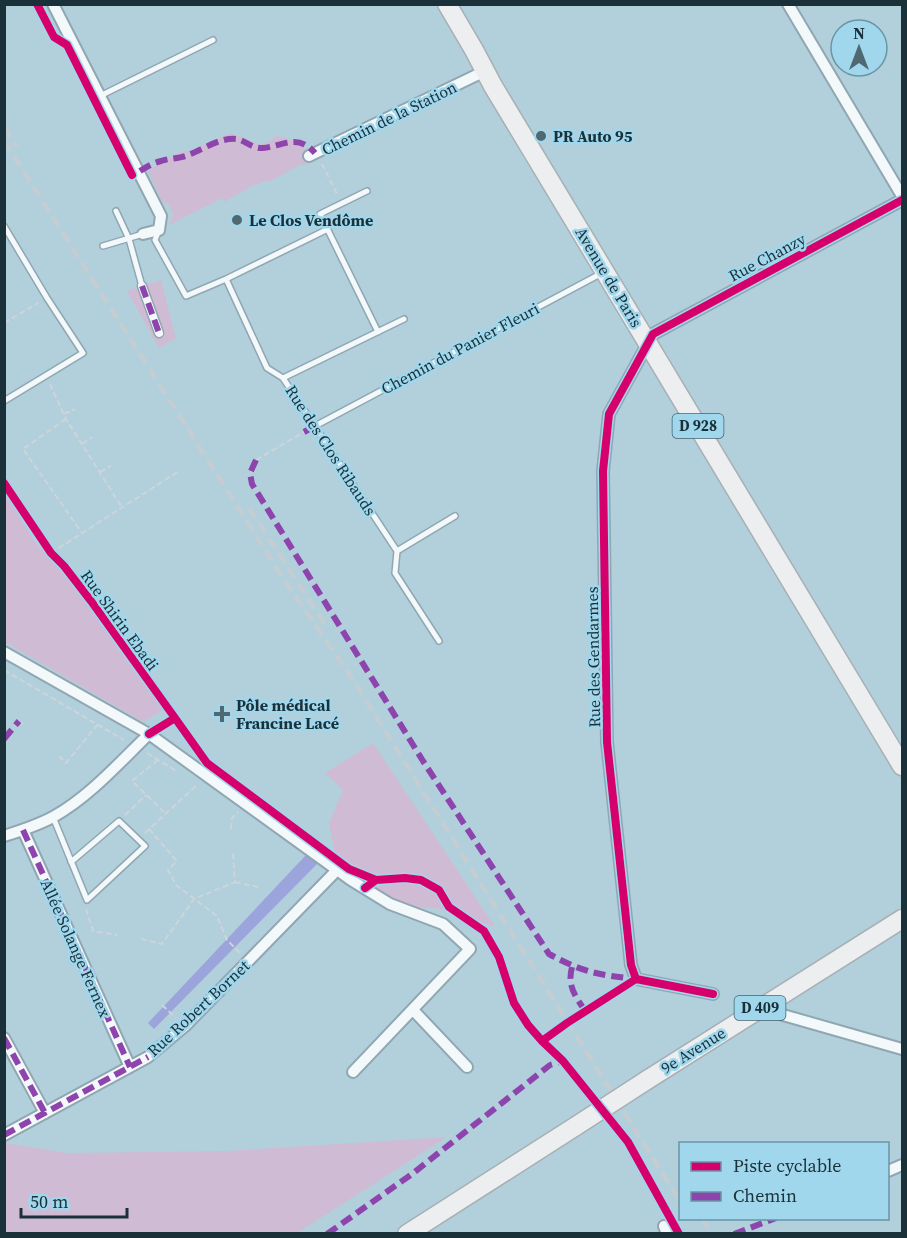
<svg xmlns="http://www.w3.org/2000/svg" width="907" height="1238" viewBox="0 0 907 1238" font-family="'Source Serif 4',serif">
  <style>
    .green { fill: #cfbcd4 }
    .water { fill: #9ca4dc }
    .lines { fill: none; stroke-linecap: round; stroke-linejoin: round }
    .service-casing { stroke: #90a7b1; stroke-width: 8 }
    .pedestrian-casing { stroke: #90a7b1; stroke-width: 11 }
    .minor-casing { stroke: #90a7b1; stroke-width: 14 }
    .primary-casing { stroke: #a7b0b3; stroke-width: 21 }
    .path { stroke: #ccd5d9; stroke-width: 2; stroke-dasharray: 6 3; stroke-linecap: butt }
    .service { stroke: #f3f8fa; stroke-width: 5 }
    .pedestrian { stroke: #f3f8fa; stroke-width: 8 }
    .minor { stroke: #f3f8fa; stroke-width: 10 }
    .primary { stroke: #edeeef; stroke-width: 18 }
    .rail { stroke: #c4cdd2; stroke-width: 4.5; stroke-dasharray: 12 6; stroke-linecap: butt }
    .primary-bridge-casing { stroke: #a7b0b3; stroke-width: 21; stroke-linecap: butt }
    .primary-bridge { stroke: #edeeef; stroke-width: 18 }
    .quiet { stroke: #8e44ad; stroke-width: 6; stroke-dasharray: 12 6; stroke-linecap: butt }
    .cycleway-casing { stroke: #a0d7ed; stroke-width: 11 }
    .cycleway { stroke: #d6006c; stroke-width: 8 }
    .poi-dot { fill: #4f6872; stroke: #a0d7ed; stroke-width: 2 }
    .labels { text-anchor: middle; stroke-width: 5; stroke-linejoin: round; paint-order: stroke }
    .shield { fill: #a0d7ed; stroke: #42636f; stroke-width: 1.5 }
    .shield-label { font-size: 15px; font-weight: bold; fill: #1a3139 }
    .street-label { font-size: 16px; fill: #1a3139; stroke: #a0d7ed }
    .poi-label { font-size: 16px; font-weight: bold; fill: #1a3139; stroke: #a0d7ed; text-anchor: start }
  </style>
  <rect width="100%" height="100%" fill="#b2cfdc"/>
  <path class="green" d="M 231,133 L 261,145 L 272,140 L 276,135 L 301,143 L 313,161 L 302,166 L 301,164 L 269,182 L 267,180 L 257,185 L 256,184 L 224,202 L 222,198 L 169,225 L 173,214 L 168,203 L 162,202 L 148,171 L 179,152 L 190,151 Z
    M 161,280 L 176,338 L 159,348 L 127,291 Z
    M 5,494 L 34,540 L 78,592 L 163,710 L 143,722 L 5,642 Z
    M 373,743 L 495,927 L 440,909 L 390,904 L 338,869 L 329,823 L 343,790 L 325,773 Z
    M 447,1137 L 297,1233 L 5,1233 L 5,1143 L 67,1153 L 227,1151 Z"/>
  <path class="water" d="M 306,855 L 318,863 L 154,1029 L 148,1023 Z"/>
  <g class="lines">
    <g class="service-casing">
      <path id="service" d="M 100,96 L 213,40
        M 367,191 L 320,214 L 378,332
        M 116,211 L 129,239 L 142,286
        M 4,226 L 47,298 L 83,353 L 4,401
        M 159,230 L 155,240 L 186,296 L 226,279 L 328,229
        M 103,246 L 143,234
        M 226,279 L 267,368 L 283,378 L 397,551 L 395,573 L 439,641
        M 283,378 L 404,319
        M 315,426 L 602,273
        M 397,551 L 455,516
        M 53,817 L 87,900 L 145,846 L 119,821 L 71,862"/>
    </g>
    <g class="pedestrian-casing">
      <path id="pedestrian" d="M 142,286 L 159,333"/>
    </g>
    <g class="minor-casing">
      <path id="minor" d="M 53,4 L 161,216 L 159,230 L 143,234
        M 788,4 L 902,196
        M 309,156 L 485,71
        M 4,652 L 149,734 L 351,880 L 390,904 L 443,924 L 470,949 L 353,1072
        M 23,830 L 130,1067
        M 4,836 C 20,831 38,825 53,817 C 89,797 119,763 149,734
        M 713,994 L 636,979 L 631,965 L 607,742 L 603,471 L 609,414 L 653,334 L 902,200
        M 413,1010 L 467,1067
        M 783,1015 L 902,1049
        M 4,1038 L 45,1113
        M 4,1135 L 148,1057 L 185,1026 L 338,869
        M 888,1171 L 902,1165
        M 664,1226 L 667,1234"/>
    </g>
    <g class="primary-casing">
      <path id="primary" d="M 447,4 L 474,50 L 493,86 L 902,766
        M 647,1080 L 902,919
        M 407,1234 L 576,1126"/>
    </g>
    <path class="path" d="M 322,164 L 338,196
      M 4,323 L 38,303
      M 50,384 L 66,419 L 121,506
      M 64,414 L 75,409
      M 66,419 L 23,449 L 82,533
      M 82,444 L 92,437
      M 256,460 L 304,432
      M 100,472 L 111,466
      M 4,483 L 51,553 L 64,566 L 91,601 L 175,718 L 161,726
      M 51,553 L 179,471
      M 4,670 L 124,740
      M 175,718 L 201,755
      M 19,721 L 23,724
      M 147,753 L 178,772
      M 59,756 L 66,763 L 98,724
      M 158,760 L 132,781 L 166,814
      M 125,815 L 146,795
      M 149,829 L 177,861 L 168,870 L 176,885 L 217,916 L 227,940 L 240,953
      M 231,829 L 232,818 L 238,812
      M 145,833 L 198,784
      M 235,882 L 258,887
      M 86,909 L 93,931 L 117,935
      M 141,939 L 162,944 L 194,899 L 235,882 L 233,853
      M 162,1005 L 176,1018"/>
    <use href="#service" class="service"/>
    <use href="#pedestrian" class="pedestrian"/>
    <use href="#minor" class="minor"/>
    <use href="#primary" class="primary"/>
    <path class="rail" d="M 4,127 L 17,147
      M 4,141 L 281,575 L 355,683 L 680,1201
      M 249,508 L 326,626
      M 702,1218 L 711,1234"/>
    <g class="primary-bridge-casing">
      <path id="primary-bridge" d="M 576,1126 L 647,1080"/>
    </g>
    <use href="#primary-bridge" class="primary-bridge"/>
    <path class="quiet" d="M 140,171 C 146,167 153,163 161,161 C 169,158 179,159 188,155 C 202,150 220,137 237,139 C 246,141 253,149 263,148 C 283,146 298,133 315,153
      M 142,286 L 159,333
      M 304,432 L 315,426
      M 256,460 L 250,473 L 252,484 L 423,761 L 549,954 C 582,972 598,975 636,979
      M 4,739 L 19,721
      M 23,830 L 130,1067
      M 572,967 C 567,986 575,996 586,1012
      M 4,1038 L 45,1113
      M 4,1135 L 148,1057
      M 327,1234 L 412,1174 L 550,1065 L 563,1061
      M 734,1234 L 776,1218"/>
    <g class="cycleway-casing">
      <path id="cycleway" d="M 37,4 L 54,37 L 67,45 L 132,175
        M 4,483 L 51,553 L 64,566 L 91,601 L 175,718 L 149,734
        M 175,718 L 207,763 L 349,869 L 376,880
        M 365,888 L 376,880 L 405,878 L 421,880 L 439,890 L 449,907 L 484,931 L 499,957 L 514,1003 L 528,1025 L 542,1041 L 567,1023 L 636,979
        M 636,979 L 631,965 L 607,742 L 603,471 L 609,414 L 653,334 L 902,200
        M 636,979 L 713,994
        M 542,1041 L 563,1061 L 628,1142 L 679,1234"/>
    </g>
    <use href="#cycleway" class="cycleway"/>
  </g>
  <g class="poi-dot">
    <circle cx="541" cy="136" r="6"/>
    <circle cx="237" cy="220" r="6"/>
    <path d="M219 705h6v6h6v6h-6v6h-6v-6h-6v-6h6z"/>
  </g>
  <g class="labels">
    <g class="shield">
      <rect x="672.5" y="414" width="51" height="24" rx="4.5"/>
      <rect x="734.5" y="996" width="51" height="24" rx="4.5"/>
    </g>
    <g class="shield-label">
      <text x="698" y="431">D 928</text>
      <text x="760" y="1013">D 409</text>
    </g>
    <g class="street-label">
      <text transform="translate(389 118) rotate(-26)" y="6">Chemin de la Station</text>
      <text transform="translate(767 257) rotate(-28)" y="6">Rue Chanzy</text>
      <text transform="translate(609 277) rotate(59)" y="6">Avenue de Paris</text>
      <text transform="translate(460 348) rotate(-28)" y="6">Chemin du Panier Fleuri</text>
      <text transform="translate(331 450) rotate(57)" y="6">Rue des Clos Ribauds</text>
      <text transform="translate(120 620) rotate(54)" y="6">Rue Shirin Ebadi</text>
      <text transform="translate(593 657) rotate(-91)" y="6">Rue des Gendarmes</text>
      <text transform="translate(76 948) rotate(66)" y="6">Allée Solange Fernex</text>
      <text transform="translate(198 1008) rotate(-43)" y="6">Rue Robert Bornet</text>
      <text transform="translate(693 1050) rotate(-32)" y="6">9e Avenue</text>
    </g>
    <g class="poi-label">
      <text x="553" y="142">PR Auto 95</text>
      <text x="249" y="226">Le Clos Vendôme</text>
      <text x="236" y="711">Pôle médical<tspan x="236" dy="18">Francine Lacé</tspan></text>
    </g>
  </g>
  <rect width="907" height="1238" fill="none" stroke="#1a3139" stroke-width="12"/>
  <rect x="679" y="1142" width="210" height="78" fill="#a0d7ed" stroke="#6a95a5" stroke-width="1.5"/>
  <rect x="691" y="1162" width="30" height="9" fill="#d6006c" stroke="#6a95a5" stroke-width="1.5"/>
  <text x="733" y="1172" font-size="18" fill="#1a3139">Piste cyclable</text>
  <rect x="691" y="1192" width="30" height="9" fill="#8e44ad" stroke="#6a95a5" stroke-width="1.5"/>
  <text x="733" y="1202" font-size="18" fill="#1a3139">Chemin</text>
  <g transform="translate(859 48)"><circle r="28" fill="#a0d7ed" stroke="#6a95a5" stroke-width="1.5"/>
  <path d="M0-4.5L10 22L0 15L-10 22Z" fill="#4f6872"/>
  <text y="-9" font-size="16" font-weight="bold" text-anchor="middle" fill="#1a3139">N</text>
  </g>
  <path d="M21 1208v9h106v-9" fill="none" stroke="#1a3139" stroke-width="3"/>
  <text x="30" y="1208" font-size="18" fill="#1a3139" stroke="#a0d7ed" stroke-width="4.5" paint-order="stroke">50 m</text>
</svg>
